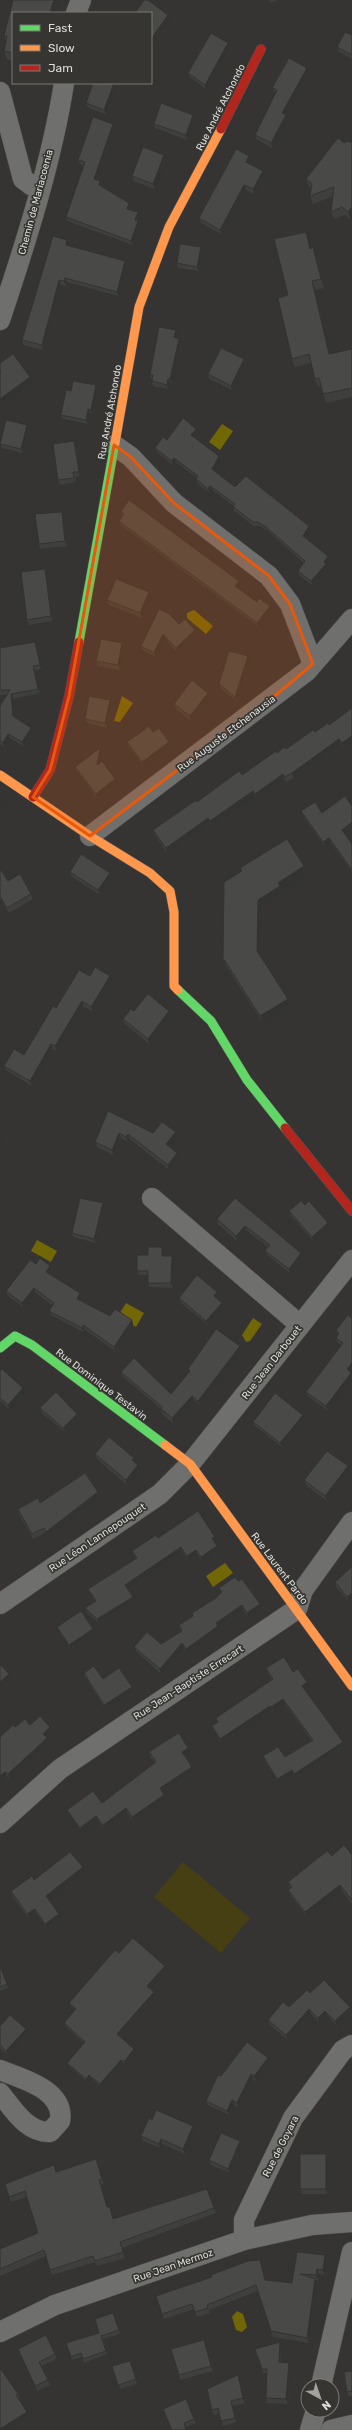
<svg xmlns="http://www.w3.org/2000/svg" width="352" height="2430" viewBox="0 0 352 2430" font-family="Rubik,sans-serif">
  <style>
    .green { fill: #453f13 }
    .water { fill: #716706 }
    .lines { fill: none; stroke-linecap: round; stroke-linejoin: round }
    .street-casing { stroke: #535351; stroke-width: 21 }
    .fast-casing { stroke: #535351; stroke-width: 10 }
    .slow-casing { stroke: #535351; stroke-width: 10 }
    .jam-casing { stroke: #535351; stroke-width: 10 }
    .street { stroke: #6f6f6e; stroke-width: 20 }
    .fast { stroke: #63d668; stroke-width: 9 }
    .slow { stroke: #ff974d; stroke-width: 9 }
    .jam { stroke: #b3261e; stroke-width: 9 }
    .wall { fill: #3f3f3d }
    .shaded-wall { fill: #333332 }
    .building { fill: #494947; stroke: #333332 }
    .marked { fill: #e8590c; fill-opacity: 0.2; stroke: #e8590c; stroke-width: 3; stroke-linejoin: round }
    .labels { text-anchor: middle; stroke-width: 3.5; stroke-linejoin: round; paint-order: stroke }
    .street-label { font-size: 10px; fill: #dededb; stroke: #363531 }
  </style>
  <rect width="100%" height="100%" fill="#353432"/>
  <path class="green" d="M 183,1862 L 250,1918 L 221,1953 L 154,1897 Z"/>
  <path class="water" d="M 222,424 L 233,431 L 220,450 L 209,442 Z
    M 194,610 L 213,626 L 206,634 L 187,618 L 187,613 Z
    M 122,696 L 133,703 L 120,722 L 114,721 Z
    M 37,1240 L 57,1251 L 51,1262 L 31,1251 Z
    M 126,1303 L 144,1313 L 136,1327 L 118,1316 Z
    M 253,1318 L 262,1324 L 250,1341 L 246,1342 L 242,1335 Z
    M 225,1563 L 233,1573 L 213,1587 L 206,1576 Z
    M 237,2311 L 243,2314 L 247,2327 L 242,2332 L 236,2330 L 232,2317 Z"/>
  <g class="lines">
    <g class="street-casing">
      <path id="street" d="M 76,13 L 81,0
        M 0,92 L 23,179 L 31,185 L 40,187
        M 0,320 C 25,245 52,161 64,83
        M 114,445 L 131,457 L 174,503 L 269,576 L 290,604 L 313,664
        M 90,836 L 307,671 L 352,619
        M 152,1198 L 300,1325
        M 0,1604 L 160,1494 L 190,1464 L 352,1260
        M 0,1823 L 60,1769 L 297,1609 L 303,1590 L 352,1522
        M 0,2070 C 23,2079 65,2090 60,2121 L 50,2132 C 27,2133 13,2109 0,2093
        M 244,2240 L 244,2220 L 293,2118 L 343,2050 L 352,2045
        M 0,2332 L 55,2305 L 244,2240 L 312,2225 L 352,2222
        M 321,2386 L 352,2252
        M 310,2430 L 316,2410
        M 331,2430 L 352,2425"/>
    </g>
    <g class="fast-casing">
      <path id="fast" d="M 79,642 L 115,443
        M 178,990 L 211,1021 L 247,1080 L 285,1128
        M 0,1348 L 15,1336 L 32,1345 L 165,1445"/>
    </g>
    <g class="slow-casing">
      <path id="slow" d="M 115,443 L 139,307 L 169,227 L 221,129
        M 0,775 L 90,836 L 150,873 L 170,891 L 174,912 L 174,986 L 178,990
        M 165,1445 L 190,1464 L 352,1686"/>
    </g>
    <g class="jam-casing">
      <path id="jam" d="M 221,129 L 261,49
        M 33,797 L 50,770 L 69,696 L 79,642
        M 285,1128 L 352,1211"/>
    </g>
    <use href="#street" class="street"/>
    <use href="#fast" class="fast"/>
    <use href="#slow" class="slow"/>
    <use href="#jam" class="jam"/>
  </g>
  <path class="wall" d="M 269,0 L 278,0 L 270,3 Z
    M 13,13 L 13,61 L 7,59 L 4,51 L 6,41 L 4,36 Z
    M 352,35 L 352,59 L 339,52 L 337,47 Z
    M 228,43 L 230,47 L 206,89 L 190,77 L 188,73 Z
    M 308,72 L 285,114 L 286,115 L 288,119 L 272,148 L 256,139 L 255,135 L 276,93 L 274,92 L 272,88 Z
    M 117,83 L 106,114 L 88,108 L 86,103 Z
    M 195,119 L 187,140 L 155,128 L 154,124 Z
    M 113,124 L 114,129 L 96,180 L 102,185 L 101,187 L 131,207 L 130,210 L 138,212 L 139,217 L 138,221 L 140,225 L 133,245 L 67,221 L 66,217 L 84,166 L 80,164 L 78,160 Z
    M 344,143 L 351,220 L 345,215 L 334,219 L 331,212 L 333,196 L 313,204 L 310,196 L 311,189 L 309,187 L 306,179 Z
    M 164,155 L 166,160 L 155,189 L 133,181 L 132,176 Z
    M 251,161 L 249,164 L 264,175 L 254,194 L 246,190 L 221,234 L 201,223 L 199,218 Z
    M 306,232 L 311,248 L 316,256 L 324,288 L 315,290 L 330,354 L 352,349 L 352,397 L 326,403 L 323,394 L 321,386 L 318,387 L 315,379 L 311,363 L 295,367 L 292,359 L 288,295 Z
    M 69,245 L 69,246 L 125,261 L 127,266 L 118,296 L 67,282 L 66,286 L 61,285 L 43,350 L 23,345 L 22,340 Z
    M 201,247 L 202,252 L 199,271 L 178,268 L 177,263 Z
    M 177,335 L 176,338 L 179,339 L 180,343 L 172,383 L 170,383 L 168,389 L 153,386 L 152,381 L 152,379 L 151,379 L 150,375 Z
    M 244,359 L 246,363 L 232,390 L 209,379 L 208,374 Z
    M 97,390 L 92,414 L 90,413 L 88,424 L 63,419 L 61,415 L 71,391 Z
    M 28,429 L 23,453 L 2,448 L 0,444 Z
    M 196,429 L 198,433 L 194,438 L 221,461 L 214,471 L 235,487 L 309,526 L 310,530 L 306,539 L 330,561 L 326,565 L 327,568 L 313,586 L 299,575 L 298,571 L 304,563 L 268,531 L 260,526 L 254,526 L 234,511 L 233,507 L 234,506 L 212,490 L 210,493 L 197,483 L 196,479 L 197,478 L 176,462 L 173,465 L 157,452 L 155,448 Z
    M 76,445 L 80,476 L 75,477 L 76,482 L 60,485 L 58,480 Z
    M 121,511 L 240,586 L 238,588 L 257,602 L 272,610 L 259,627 L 121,525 L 119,521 L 123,516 Z
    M 62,512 L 64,516 L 67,546 L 40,549 L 39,544 Z
    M 47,574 L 53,621 L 29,625 L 27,620 Z
    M 149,592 L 151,597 L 142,618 L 109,605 L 107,600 Z
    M 179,624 L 195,630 L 197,634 L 177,652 L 165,638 L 156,657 L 142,650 L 141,646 Z
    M 35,642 L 37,646 L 41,669 L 35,671 L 40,693 L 13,699 L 14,717 L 31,728 L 33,732 L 24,747 L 10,738 L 5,747 L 0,744 L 0,706 L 7,695 L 0,695 L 0,648 Z
    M 124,648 L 120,670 L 98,666 L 96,661 Z
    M 248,656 L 249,660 L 237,701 L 221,689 L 219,684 Z
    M 208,693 L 210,697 L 191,721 L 175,708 L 174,704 Z
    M 110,700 L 112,704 L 107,728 L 87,723 L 85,719 Z
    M 352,708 L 344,748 L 341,744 L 294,778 L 286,782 L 284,779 L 257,798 L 255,796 L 212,826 L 210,823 L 167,853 L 155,835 L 153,830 L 277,753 L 286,749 L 315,732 L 329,725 Z
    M 153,732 L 169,742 L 171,747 L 144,767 L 129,747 L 127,742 Z
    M 100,748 L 102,752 L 99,763 L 117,783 L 97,798 L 77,771 L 75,767 Z
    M 352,806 L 352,828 L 344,833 L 352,844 L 352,872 L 331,843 L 325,847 L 303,816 L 301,811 L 322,813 Z
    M 304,866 L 307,874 L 282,890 L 283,893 L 261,907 L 260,955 L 288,999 L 290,1006 L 263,1023 L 226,966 L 223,958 L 241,871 L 240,868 Z
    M 0,871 L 8,881 L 31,894 L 33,899 L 9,913 L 0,898 Z
    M 70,872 L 111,877 L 100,895 L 71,876 Z
    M 90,976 L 112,981 L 93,1012 L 83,1006 L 57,1051 L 52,1049 L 32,1086 L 6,1070 L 4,1066 L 24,1055 L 56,1008 Z
    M 134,1011 L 169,1011 L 170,1015 L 149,1044 L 124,1023 L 123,1019 Z
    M 108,1111 L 153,1133 L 176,1132 L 177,1137 L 169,1147 L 177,1153 L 179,1158 L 169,1170 L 130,1139 L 128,1142 L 121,1138 L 113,1155 L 97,1147 L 95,1142 Z
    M 235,1198 L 302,1258 L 290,1273 L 267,1255 L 265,1251 L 268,1247 L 246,1230 L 237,1241 L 218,1224 L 217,1219 Z
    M 305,1205 L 328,1223 L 329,1227 L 313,1241 L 291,1216 L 289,1211 Z
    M 104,1207 L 96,1243 L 73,1237 L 72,1233 Z
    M 162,1247 L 164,1252 L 164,1256 L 172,1256 L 173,1260 L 173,1288 L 149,1287 L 148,1283 L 148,1275 L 139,1275 L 137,1271 L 148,1255 Z
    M 36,1264 L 50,1266 L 52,1270 L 49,1274 L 80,1293 L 82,1297 L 80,1300 L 110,1316 L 132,1320 L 133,1324 L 115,1351 L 84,1329 L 83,1332 L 51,1315 L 49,1311 L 52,1305 L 35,1292 L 23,1307 L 7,1295 L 6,1291 Z
    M 217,1292 L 219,1296 L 217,1299 L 223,1307 L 208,1325 L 181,1303 L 179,1298 Z
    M 352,1318 L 352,1369 L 328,1411 L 308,1396 L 306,1392 L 341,1345 L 337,1342 L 336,1338 L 338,1335 L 336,1330 Z
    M 242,1351 L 200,1405 L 194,1400 L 173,1423 L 162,1414 L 161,1409 L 123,1377 L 121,1372 L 171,1394 L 189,1372 L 188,1369 Z
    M 0,1371 L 23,1388 L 25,1392 L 10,1410 L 0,1401 Z
    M 40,1408 L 77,1414 L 79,1419 L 65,1432 L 42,1413 Z
    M 304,1419 L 282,1447 L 254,1425 L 253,1422 Z
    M 95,1454 L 136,1462 L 135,1463 L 140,1470 L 127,1485 L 97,1459 Z
    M 349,1471 L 327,1501 L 306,1485 L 304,1480 Z
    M 98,1492 L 100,1497 L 48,1537 L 46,1532 L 33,1539 L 19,1514 L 18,1509 L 40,1503 Z
    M 158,1538 L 217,1541 L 215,1542 L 219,1550 L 202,1561 L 197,1554 L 188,1560 L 182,1551 L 127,1588 L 133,1597 L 134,1601 L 99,1623 L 87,1613 L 85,1608 L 95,1602 L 90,1593 L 88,1589 L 136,1558 L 132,1551 Z
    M 352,1567 L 352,1599 L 349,1602 L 336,1587 L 335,1582 Z
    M 238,1581 L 260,1604 L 262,1609 L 248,1618 L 243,1610 L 218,1627 L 219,1630 L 187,1653 L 184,1648 L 161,1674 L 136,1651 L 134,1647 L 161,1644 L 181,1631 L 179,1625 L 193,1616 L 192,1613 L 216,1598 L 221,1593 L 219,1588 Z
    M 57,1627 L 93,1629 L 94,1634 L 71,1649 L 59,1631 Z
    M 266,1668 L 293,1672 L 308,1687 L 304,1690 L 344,1746 L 296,1778 L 293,1774 L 279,1783 L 265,1761 L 263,1756 L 285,1757 L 312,1741 L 285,1704 L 273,1711 L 272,1710 L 222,1743 L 214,1731 L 212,1726 L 218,1722 L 216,1718 L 272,1680 L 268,1673 Z
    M 84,1673 L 132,1687 L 134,1691 L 106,1710 L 85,1677 Z
    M 30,1725 L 51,1732 L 46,1737 L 48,1743 L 10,1779 L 7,1776 L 0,1782 L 0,1737 L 15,1727 Z
    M 149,1752 L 190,1752 L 185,1755 L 194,1771 L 162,1792 L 165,1799 L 133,1821 L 127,1812 L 104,1829 L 98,1820 L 82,1832 L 69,1814 L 67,1810 L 102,1803 L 155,1763 L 150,1757 Z
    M 352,1855 L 352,1904 L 342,1891 L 308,1918 L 291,1896 L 288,1890 L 290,1888 L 288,1882 L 332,1856 Z
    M 83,1867 L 84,1872 L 48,1900 L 60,1919 L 47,1928 L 36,1913 L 29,1919 L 12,1896 L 11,1891 L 34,1880 Z
    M 119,1953 L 166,1968 L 149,1987 L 155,1994 L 119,2036 L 135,2052 L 125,2065 L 122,2062 L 101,2087 L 90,2077 L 86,2081 L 68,2065 L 67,2063 L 84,2043 L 65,2026 L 64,2023 L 75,2010 L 70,2005 L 69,2003 Z
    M 0,1966 L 8,1988 L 0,1991 Z
    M 310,1993 L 350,2007 L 352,2012 L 337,2026 L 327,2015 L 320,2023 L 311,2014 L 288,2040 L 270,2025 L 268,2020 Z
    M 0,2026 L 28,2034 L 8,2055 L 0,2048 Z
    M 269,2063 L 256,2081 L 253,2079 L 239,2107 L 234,2105 L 229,2115 L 208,2105 L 206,2101 L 221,2076 Z
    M 152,2120 L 195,2131 L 185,2154 L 162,2144 L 160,2148 L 143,2141 L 141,2136 Z
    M 242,2145 L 230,2173 L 211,2165 L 209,2160 Z
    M 326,2154 L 327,2159 L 327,2194 L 302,2194 L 300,2189 Z
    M 96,2159 L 104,2184 L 101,2185 L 107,2207 L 114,2219 L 207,2189 L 216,2213 L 122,2248 L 125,2258 L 97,2266 L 95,2262 L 52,2275 L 46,2256 L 0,2276 L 0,2249 L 38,2233 L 27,2197 L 11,2202 L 5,2184 L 56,2172 Z
    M 297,2252 L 327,2260 L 325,2275 L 319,2274 L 318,2280 L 316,2280 L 317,2284 L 309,2343 L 273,2337 L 258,2291 L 209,2310 L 210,2313 L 197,2317 L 194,2309 L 164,2319 L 156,2296 L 261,2265 L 266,2280 L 292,2283 Z
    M 113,2313 L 120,2334 L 103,2339 L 107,2354 L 84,2363 L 82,2357 L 72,2360 L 66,2343 L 99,2333 Z
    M 204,2340 L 213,2371 L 180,2380 L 179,2375 Z
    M 280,2342 L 281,2346 L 281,2362 L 290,2367 L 288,2404 L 267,2403 L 266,2398 L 267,2373 L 263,2373 L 255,2349 Z
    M 18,2349 L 55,2354 L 57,2359 L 41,2366 L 50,2385 L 37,2391 Z
    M 130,2361 L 137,2384 L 120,2389 L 112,2366 Z
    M 0,2368 L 18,2394 L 20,2399 L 18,2399 L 29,2417 Z
    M 352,2371 L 352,2396 L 348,2396 L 347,2392 Z
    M 240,2380 L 245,2403 L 233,2406 L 237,2422 L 223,2426 L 219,2413 L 214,2415 L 212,2410 Z
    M 164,2413 L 194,2419 L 196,2423 L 186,2427 Z"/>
  <path class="shaded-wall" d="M 54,0 L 58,0 L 55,13 L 50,13 Z
    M 168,15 L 170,19 L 151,45 L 151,39 Z
    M 228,43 L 230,47 L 206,89 L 205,85 Z
    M 307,68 L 308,72 L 284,117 L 282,113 Z
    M 114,83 L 117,83 L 106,114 L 104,110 Z
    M 193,115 L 195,119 L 187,140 L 186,135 Z
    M 286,115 L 288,119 L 272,148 L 271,143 Z
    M 113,124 L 114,129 L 95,183 L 94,179 Z
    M 164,155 L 166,160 L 155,189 L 153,184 Z
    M 249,156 L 251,161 L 248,167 L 246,162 Z
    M 263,171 L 264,175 L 254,194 L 253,189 Z
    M 100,181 L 102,185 L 100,190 L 99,185 Z
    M 244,185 L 246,190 L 221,234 L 220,230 Z
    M 129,203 L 131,207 L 129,213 L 127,209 Z
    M 352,207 L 352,218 L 351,220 L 348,212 Z
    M 138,212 L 139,217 L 137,224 L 135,220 Z
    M 138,221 L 140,225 L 133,245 L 131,241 Z
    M 306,232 L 309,240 L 313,257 L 310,249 Z
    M 67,240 L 69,245 L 68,250 L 66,245 Z
    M 201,247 L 202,252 L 199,271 L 197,267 Z
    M 313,247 L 316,256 L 324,288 L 321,279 Z
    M 125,261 L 127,266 L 118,296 L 117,292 Z
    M 65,278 L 67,282 L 66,286 L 64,281 Z
    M 59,280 L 61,285 L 43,350 L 42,345 Z
    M 312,281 L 315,290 L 332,363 L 329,354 Z
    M 176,330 L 177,335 L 176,342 L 174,337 Z
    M 179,339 L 180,343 L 172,383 L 170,379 Z
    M 244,359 L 246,363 L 232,390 L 231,386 Z
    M 30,377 L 32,382 L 0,405 L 0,399 Z
    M 168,379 L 170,383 L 168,389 L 167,385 Z
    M 96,385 L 97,390 L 92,414 L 91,410 Z
    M 88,409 L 90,413 L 88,424 L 86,420 Z
    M 27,425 L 28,429 L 23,453 L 21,449 Z
    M 196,429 L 198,433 L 193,440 L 191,435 Z
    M 74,441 L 76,445 L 80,476 L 79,472 Z
    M 219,456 L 221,461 L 213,473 L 212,469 Z
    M 174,458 L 176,462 L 173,465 L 172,461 Z
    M 210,486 L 212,490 L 210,493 L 208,489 Z
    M 62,512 L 64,516 L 67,546 L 65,541 Z
    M 309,526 L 310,530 L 305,541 L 303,536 Z
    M 328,556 L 330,561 L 326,565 L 327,568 L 313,586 L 311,581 Z
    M 45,569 L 47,574 L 53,621 L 51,616 Z
    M 239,581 L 240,586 L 237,590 L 235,586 Z
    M 149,592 L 151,597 L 142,618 L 140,613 Z
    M 270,606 L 272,610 L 259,627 L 257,623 Z
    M 195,630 L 197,634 L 177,652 L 176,648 Z
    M 163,634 L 165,638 L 156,657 L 154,653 Z
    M 35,642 L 37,646 L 41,669 L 40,665 Z
    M 122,643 L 124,648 L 120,670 L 118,665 Z
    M 248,656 L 249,660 L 237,701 L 235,697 Z
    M 33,666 L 35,671 L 40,693 L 38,689 Z
    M 208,693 L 210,697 L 191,721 L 190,716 Z
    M 11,694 L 13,699 L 14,720 L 13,716 Z
    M 110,700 L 112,704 L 107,728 L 105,723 Z
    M 31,728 L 33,732 L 24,747 L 22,742 Z
    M 8,734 L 10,738 L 5,747 L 3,743 Z
    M 352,736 L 352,742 L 344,748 L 342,743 Z
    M 339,739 L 341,744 L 294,778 L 292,773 Z
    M 169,742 L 171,747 L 144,767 L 142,762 Z
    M 100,748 L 102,752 L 98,769 L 97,765 Z
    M 283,774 L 284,779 L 257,798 L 255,794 Z
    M 115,779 L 117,783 L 97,798 L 96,794 Z
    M 253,791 L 255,796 L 212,826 L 210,821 Z
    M 2,802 L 4,807 L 0,812 L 0,805 Z
    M 208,818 L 210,823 L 167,853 L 166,848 Z
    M 352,822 L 352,828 L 343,834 L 342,830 Z
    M 329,838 L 331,843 L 325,847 L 323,842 Z
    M 304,866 L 307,874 L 282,890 L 283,893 L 261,907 L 260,958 L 257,951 L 258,900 L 278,883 Z
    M 110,873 L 111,877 L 100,895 L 98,890 Z
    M 110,976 L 112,981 L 93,1012 L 91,1007 Z
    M 288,999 L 290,1006 L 263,1023 L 260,1016 Z
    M 82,1001 L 83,1006 L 57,1051 L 55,1046 Z
    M 169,1011 L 170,1015 L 149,1044 L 148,1039 Z
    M 51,1044 L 52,1049 L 32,1086 L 30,1081 Z
    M 176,1132 L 177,1137 L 168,1149 L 166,1144 Z
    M 119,1133 L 121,1138 L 113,1155 L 112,1150 Z
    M 128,1134 L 130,1139 L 128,1142 L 126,1137 Z
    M 0,1136 L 2,1140 L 0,1144 Z
    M 177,1153 L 179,1158 L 169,1170 L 168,1165 Z
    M 103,1203 L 104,1207 L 96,1243 L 94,1239 Z
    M 328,1223 L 329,1227 L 313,1241 L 312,1237 Z
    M 245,1226 L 246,1230 L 237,1241 L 236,1236 Z
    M 162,1247 L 164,1252 L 164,1260 L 162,1256 Z
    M 301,1253 L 302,1258 L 290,1273 L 289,1269 Z
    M 172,1256 L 173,1260 L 173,1288 L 171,1283 Z
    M 50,1266 L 52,1270 L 48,1276 L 46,1272 Z
    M 34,1288 L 35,1292 L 23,1307 L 22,1303 Z
    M 217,1292 L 219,1296 L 215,1301 L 214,1296 Z
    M 80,1293 L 82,1297 L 78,1303 L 77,1299 Z
    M 222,1303 L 223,1307 L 208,1325 L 206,1321 Z
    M 132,1320 L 133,1324 L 115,1351 L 114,1347 Z
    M 83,1325 L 84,1329 L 83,1332 L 82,1328 Z
    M 240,1346 L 242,1351 L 200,1405 L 198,1401 Z
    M 352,1363 L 352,1369 L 348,1374 L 347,1369 Z
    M 351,1373 L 352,1378 L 328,1411 L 326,1406 Z
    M 23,1388 L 25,1392 L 10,1410 L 8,1405 Z
    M 192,1396 L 194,1400 L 173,1423 L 172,1418 Z
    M 77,1414 L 79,1419 L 65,1432 L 63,1428 Z
    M 303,1415 L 304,1419 L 282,1447 L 280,1443 Z
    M 134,1458 L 136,1462 L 134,1465 L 132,1460 Z
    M 138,1465 L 140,1470 L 127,1485 L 126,1480 Z
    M 348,1466 L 349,1471 L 327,1501 L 325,1496 Z
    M 98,1492 L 100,1497 L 48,1537 L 46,1532 Z
    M 215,1537 L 217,1541 L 214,1543 L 212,1538 Z
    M 217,1546 L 219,1550 L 202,1561 L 201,1557 Z
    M 181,1547 L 182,1551 L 127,1589 L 125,1585 Z
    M 196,1550 L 197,1554 L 188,1560 L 187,1556 Z
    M 352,1593 L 352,1599 L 349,1602 L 347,1597 Z
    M 133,1597 L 134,1601 L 99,1623 L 97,1619 Z
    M 260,1604 L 262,1609 L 248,1618 L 247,1613 Z
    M 242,1605 L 243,1610 L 218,1627 L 219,1630 L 187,1653 L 186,1649 L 216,1623 Z
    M 93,1629 L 94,1634 L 71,1649 L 69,1645 Z
    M 182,1643 L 184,1648 L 161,1674 L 160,1669 Z
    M 9,1674 L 10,1678 L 0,1688 L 0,1682 Z
    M 307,1682 L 308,1687 L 303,1690 L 302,1686 Z
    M 132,1687 L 134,1691 L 106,1710 L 104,1705 Z
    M 283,1699 L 285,1704 L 273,1711 L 271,1707 Z
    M 270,1706 L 272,1710 L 222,1743 L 220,1739 Z
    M 50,1727 L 51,1732 L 44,1738 L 43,1734 Z
    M 47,1738 L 48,1743 L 10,1779 L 8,1774 Z
    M 343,1742 L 344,1746 L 296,1778 L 294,1774 Z
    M 188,1748 L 190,1752 L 184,1756 L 182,1752 Z
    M 192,1767 L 194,1771 L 161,1793 L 160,1788 Z
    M 292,1770 L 293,1774 L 279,1783 L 277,1779 Z
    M 5,1772 L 7,1776 L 0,1782 L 0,1776 Z
    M 164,1795 L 165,1799 L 133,1821 L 132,1817 Z
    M 126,1808 L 127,1812 L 104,1829 L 103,1825 Z
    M 96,1816 L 98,1820 L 82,1832 L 80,1828 Z
    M 83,1867 L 84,1872 L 47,1901 L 46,1896 Z
    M 340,1885 L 342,1891 L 308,1918 L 305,1912 Z
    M 35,1909 L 36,1913 L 29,1919 L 27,1914 Z
    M 59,1914 L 60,1919 L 47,1928 L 45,1924 Z
    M 165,1966 L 166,1968 L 148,1988 L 147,1986 Z
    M 154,1992 L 155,1994 L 118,2037 L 117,2034 Z
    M 350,2007 L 352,2012 L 337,2026 L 335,2021 Z
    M 309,2009 L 311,2014 L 288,2040 L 286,2035 Z
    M 325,2011 L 327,2015 L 320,2023 L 318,2018 Z
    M 26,2029 L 28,2034 L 8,2055 L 6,2051 Z
    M 134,2049 L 135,2052 L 125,2065 L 124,2062 Z
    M 268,2058 L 269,2063 L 256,2081 L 254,2076 Z
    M 121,2060 L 122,2062 L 101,2087 L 100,2084 Z
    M 251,2074 L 253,2079 L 239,2107 L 237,2103 Z
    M 89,2075 L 90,2077 L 86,2081 L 86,2079 Z
    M 232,2100 L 234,2105 L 229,2115 L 227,2111 Z
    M 193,2126 L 195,2131 L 185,2154 L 183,2149 Z
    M 161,2139 L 162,2144 L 160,2148 L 159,2144 Z
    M 240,2141 L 242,2145 L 230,2173 L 228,2169 Z
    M 326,2154 L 327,2159 L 327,2194 L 326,2189 Z
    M 325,2255 L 327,2260 L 325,2275 L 323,2270 Z
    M 317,2269 L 319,2274 L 318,2280 L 316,2275 Z
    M 315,2279 L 317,2284 L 309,2343 L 307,2338 Z
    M 280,2342 L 281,2346 L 280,2367 L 279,2362 Z
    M 289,2363 L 290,2367 L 288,2404 L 286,2399 Z
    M 238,2375 L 240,2380 L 245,2403 L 243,2398 Z
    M 231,2401 L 233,2406 L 237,2422 L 235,2418 Z
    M 27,2412 L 29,2417 L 8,2430 L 0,2430 Z"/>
  <path class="building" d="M 13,0 L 54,0 L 50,13 L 13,13 L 13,53 L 4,51 L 7,36 L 4,36 Z
    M 144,0 L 148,0 L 168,15 L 151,39 L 151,13 L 135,13 Z
    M 345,32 L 352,35 L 352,55 L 337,47 Z
    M 211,33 L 228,43 L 205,85 L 188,73 Z
    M 289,58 L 307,68 L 282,113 L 286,115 L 271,143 L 255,135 L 277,90 L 272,88 Z
    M 93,83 L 114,83 L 104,110 L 86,103 Z
    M 161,103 L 193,115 L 186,135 L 154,124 Z
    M 93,117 L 113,124 L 94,179 L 100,181 L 99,185 L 129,203 L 127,209 L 138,212 L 135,220 L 138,221 L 131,241 L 66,217 L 85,162 L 78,160 Z
    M 338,138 L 344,143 L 348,141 L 352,143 L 352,207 L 348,212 L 342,207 L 331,212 L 334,187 L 310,196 L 312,184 L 306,179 Z
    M 143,147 L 164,155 L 153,184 L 132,176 Z
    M 236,149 L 249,156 L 246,162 L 263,171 L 253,189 L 244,185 L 220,230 L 199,218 Z
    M 306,232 L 310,249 L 313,247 L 321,279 L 312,281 L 329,354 L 352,349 L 352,388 L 323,394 L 319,378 L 315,379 L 309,354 L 292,359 L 278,298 L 288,295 L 274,239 Z
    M 53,236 L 67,240 L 66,245 L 125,261 L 117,292 L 65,278 L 64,281 L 59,280 L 42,345 L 22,340 Z
    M 180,244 L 201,247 L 197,267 L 177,263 Z
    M 159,327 L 176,330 L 174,337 L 179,339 L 170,379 L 168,379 L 167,385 L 152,381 L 153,375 L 150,375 Z
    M 221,348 L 244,359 L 231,386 L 208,374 Z
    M 13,354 L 30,377 L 0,399 L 0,374 L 1,373 L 0,372 L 0,363 Z
    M 73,381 L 96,385 L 91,410 L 88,409 L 86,420 L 61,415 L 66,390 L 71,391 Z
    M 183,418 L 196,429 L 191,435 L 219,456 L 212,469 L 235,487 L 246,476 L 309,526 L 303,536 L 328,556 L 324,562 L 326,564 L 311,581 L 298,571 L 305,561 L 266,527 L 258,522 L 253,522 L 233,507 L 235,504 L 210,486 L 208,489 L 196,479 L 198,476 L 174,458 L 172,461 L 155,448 L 163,437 L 167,440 Z
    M 6,420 L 27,425 L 21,449 L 0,444 Z
    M 74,441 L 79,472 L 73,472 L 74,478 L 58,480 L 53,444 Z
    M 129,500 L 239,581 L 235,586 L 257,602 L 259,598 L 270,606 L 257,623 L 119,521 L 124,514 L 121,511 Z
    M 62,512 L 65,541 L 39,544 L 35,514 Z
    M 45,569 L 51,616 L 27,620 L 21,572 Z
    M 116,579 L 149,592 L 140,613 L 107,600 Z
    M 159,609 L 168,613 L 179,624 L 185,619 L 195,630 L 176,648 L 163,634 L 154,653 L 141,646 Z
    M 101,639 L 122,643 L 118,665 L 96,661 Z
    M 35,642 L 40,665 L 33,666 L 38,689 L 11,694 L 13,716 L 31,728 L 22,742 L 8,734 L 3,743 L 0,741 L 0,706 L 10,690 L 0,690 L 0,648 Z
    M 229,651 L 248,656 L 235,697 L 219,684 Z
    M 192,680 L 208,693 L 190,716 L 174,704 Z
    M 89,696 L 110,700 L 105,723 L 85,719 Z
    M 352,708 L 352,736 L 342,743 L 339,739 L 292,773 L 285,777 L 283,774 L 255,794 L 253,791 L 210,821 L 208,818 L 166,848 L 153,830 L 196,800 L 197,802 L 239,771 L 242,775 L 276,751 L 277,753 L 284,747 L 286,749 L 313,730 L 315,732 L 328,723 L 329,725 Z
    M 149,726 L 153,732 L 159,728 L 169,742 L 142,762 L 127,742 Z
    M 100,748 L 97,765 L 102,761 L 115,779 L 96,794 L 75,767 Z
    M 345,796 L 352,806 L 352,822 L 342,830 L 352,844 L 352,870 L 329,838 L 323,842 L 301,811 L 315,802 L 322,813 Z
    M 287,839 L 304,866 L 278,883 L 280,886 L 258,900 L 257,951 L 288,999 L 260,1016 L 223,958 L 224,882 L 242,871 L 240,868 Z
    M 81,854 L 110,873 L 98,890 L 70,872 Z
    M 1,870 L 8,881 L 20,874 L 31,894 L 7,908 L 0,896 L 0,871 Z
    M 95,967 L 110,976 L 91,1007 L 82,1001 L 55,1046 L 51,1044 L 30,1081 L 4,1066 L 14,1049 L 24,1055 L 53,1006 L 56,1008 L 79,970 L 90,976 Z
    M 148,994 L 169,1011 L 148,1039 L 123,1019 L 131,1009 L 134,1011 Z
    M 108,1111 L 153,1133 L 162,1122 L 176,1132 L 166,1144 L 177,1153 L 168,1165 L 128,1134 L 126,1137 L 119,1133 L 112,1150 L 95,1142 Z
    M 80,1198 L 103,1203 L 94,1239 L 72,1233 Z
    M 235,1198 L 301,1253 L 289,1269 L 265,1251 L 270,1245 L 245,1226 L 236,1236 L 217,1219 Z
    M 301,1201 L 305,1205 L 309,1201 L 328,1223 L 312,1237 L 289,1211 Z
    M 148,1247 L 162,1247 L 162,1256 L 172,1256 L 171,1283 L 148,1283 L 148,1271 L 137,1271 L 137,1255 L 148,1255 Z
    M 40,1258 L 50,1266 L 46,1272 L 80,1293 L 77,1299 L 110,1316 L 115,1309 L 132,1320 L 114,1347 L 83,1325 L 82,1328 L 49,1311 L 54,1303 L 34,1288 L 22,1303 L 6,1291 L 30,1260 L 36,1264 Z
    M 197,1275 L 217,1292 L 214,1296 L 222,1303 L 206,1321 L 179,1298 Z
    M 348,1315 L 352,1318 L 352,1363 L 347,1369 L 351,1373 L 326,1406 L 306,1392 L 343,1343 L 336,1338 L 339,1333 L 336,1330 Z
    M 216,1329 L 240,1346 L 198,1401 L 192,1396 L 172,1418 L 161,1409 L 162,1407 L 121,1372 L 134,1358 L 171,1394 L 190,1371 L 188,1369 Z
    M 2,1369 L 23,1388 L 8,1405 L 0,1398 L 0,1371 Z
    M 56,1392 L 77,1414 L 63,1428 L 40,1408 Z
    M 275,1393 L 303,1415 L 280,1443 L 253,1422 Z
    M 109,1437 L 134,1458 L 132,1460 L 138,1465 L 126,1480 L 95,1454 Z
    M 327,1451 L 348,1466 L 325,1496 L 304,1480 Z
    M 85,1473 L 98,1492 L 46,1532 L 44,1528 L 32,1534 L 18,1509 L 38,1498 L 40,1503 Z
    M 198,1511 L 215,1537 L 212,1538 L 217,1546 L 201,1557 L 196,1550 L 187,1556 L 181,1547 L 125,1585 L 133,1597 L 97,1619 L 85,1608 L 96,1601 L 88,1589 L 137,1558 L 132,1551 L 156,1535 L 158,1538 Z
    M 352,1567 L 352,1593 L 347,1597 L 335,1582 Z
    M 235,1577 L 238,1581 L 242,1579 L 260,1604 L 247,1613 L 242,1605 L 216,1623 L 218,1626 L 186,1649 L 182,1643 L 160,1669 L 134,1647 L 147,1632 L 161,1644 L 182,1631 L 179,1625 L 193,1616 L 192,1613 L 216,1598 L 222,1592 L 219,1588 Z
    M 81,1611 L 93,1629 L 69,1645 L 57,1627 Z
    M 284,1657 L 293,1672 L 298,1669 L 307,1682 L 302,1686 L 343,1742 L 294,1774 L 292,1770 L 277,1779 L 263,1756 L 278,1747 L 285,1757 L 313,1740 L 283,1699 L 271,1707 L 270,1706 L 220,1739 L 212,1726 L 218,1722 L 216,1718 L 273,1679 L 266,1668 Z
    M 0,1664 L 9,1674 L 0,1682 Z
    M 94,1666 L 103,1679 L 119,1668 L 132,1687 L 104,1705 L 84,1673 Z
    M 40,1716 L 50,1727 L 43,1734 L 47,1738 L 8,1774 L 5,1772 L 0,1776 L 0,1737 L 13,1725 L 15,1727 L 25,1719 L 30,1725 Z
    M 179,1733 L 188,1748 L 182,1752 L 192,1767 L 160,1788 L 164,1795 L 132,1817 L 126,1808 L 103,1825 L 96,1816 L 80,1828 L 67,1810 L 93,1791 L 102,1803 L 156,1762 L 149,1752 L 172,1737 Z
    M 344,1845 L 352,1855 L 352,1900 L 340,1885 L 305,1912 L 288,1890 L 292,1887 L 288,1882 L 327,1851 L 332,1856 Z
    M 70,1852 L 83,1867 L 46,1896 L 59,1914 L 45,1924 L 35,1909 L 27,1914 L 11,1891 L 32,1876 L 34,1880 Z
    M 133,1938 L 165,1966 L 147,1986 L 154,1992 L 117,2034 L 134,2049 L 124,2062 L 121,2060 L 100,2084 L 89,2075 L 86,2079 L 67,2063 L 85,2042 L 64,2023 L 76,2009 L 69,2003 L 115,1950 L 119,1953 Z
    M 0,1966 L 7,1984 L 0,1987 Z
    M 324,1980 L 350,2007 L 335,2021 L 325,2011 L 318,2018 L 309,2009 L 286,2035 L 268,2020 L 283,2002 L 289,2007 L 307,1990 L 310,1993 Z
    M 10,2015 L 26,2029 L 6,2051 L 0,2045 L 0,2026 Z
    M 247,2042 L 268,2058 L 254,2076 L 251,2074 L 237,2103 L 232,2100 L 227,2111 L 206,2101 L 218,2075 L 221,2076 Z
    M 156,2110 L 193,2126 L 183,2149 L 161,2139 L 159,2144 L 141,2136 L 149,2118 L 152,2120 Z
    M 221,2133 L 240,2141 L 228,2169 L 209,2160 Z
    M 300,2154 L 326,2154 L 326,2189 L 300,2189 Z
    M 96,2159 L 102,2179 L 99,2180 L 107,2207 L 110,2207 L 113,2219 L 207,2189 L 214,2208 L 120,2242 L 123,2252 L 95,2261 L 93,2256 L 50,2270 L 44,2250 L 0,2269 L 0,2249 L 38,2233 L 25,2191 L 9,2197 L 5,2184 L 54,2165 L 56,2172 Z
    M 297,2252 L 325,2255 L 323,2270 L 317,2269 L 316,2275 L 300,2274 L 315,2279 L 307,2338 L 271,2331 L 256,2285 L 207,2305 L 208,2308 L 195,2312 L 192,2304 L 162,2314 L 156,2296 L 212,2277 L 211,2275 L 248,2261 L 260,2260 L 265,2280 L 292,2283 Z
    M 113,2313 L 119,2330 L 101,2336 L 106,2351 L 83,2359 L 81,2353 L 71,2357 L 66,2343 L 99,2333 L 95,2319 Z
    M 46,2335 L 55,2354 L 39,2362 L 48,2380 L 35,2386 L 18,2349 Z
    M 204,2340 L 211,2366 L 179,2375 L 171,2349 Z
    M 280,2342 L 279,2362 L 289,2363 L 286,2399 L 266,2398 L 267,2369 L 262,2369 L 255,2349 Z
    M 130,2361 L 136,2379 L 118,2385 L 112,2366 Z
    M 0,2368 L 18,2394 L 16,2395 L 27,2412 L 0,2429 Z
    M 352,2371 L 352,2391 L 347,2392 L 344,2372 Z
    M 238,2375 L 243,2398 L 231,2401 L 235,2418 L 221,2421 L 218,2408 L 212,2410 L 207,2389 Z
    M 186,2399 L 194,2419 L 184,2423 L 186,2430 L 172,2430 L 163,2409 Z"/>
  <path class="marked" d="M 114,445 L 131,457 L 174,503 L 269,576 L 290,604 L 313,664 L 265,704 L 90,836 L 33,797 L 50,770 L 69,696 Z"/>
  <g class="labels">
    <g class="street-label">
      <text transform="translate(220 107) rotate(-63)" y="4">Rue André Atchondo</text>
      <text transform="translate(35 202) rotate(-75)" y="4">Chemin de Mariacoenia</text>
      <text transform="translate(109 412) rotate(-80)" y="4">Rue André Atchondo</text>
      <text transform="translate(226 733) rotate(-37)" y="4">Rue Auguste Etchenausia</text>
      <text transform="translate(271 1362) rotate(-52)" y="4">Rue Jean Darbouet</text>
      <text transform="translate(102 1384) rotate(37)" y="4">Rue Dominique Testavin</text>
      <text transform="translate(97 1537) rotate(-34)" y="4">Rue Léon Lannepouquet</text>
      <text transform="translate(280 1568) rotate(53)" y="4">Rue Laurent Pardo</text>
      <text transform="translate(188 1682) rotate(-33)" y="4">Rue Jean-Baptiste Errecart</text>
      <text transform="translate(280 2146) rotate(-63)" y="4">Rue de Goyara</text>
      <text transform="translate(173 2265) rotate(-19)" y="4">Rue Jean Mermoz</text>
    </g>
  </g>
  <rect x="12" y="12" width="140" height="72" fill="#363531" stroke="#797975"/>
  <rect x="20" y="25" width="20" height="6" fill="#63d668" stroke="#797975"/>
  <text x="48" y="32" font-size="12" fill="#dededb">Fast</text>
  <rect x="20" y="45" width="20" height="6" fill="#ff974d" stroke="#797975"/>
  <text x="48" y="52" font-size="12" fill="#dededb">Slow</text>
  <rect x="20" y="65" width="20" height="6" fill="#b3261e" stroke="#797975"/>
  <text x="48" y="72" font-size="12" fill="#dededb">Jam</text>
  <g transform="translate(320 2398) rotate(140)"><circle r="19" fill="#363531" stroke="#797975"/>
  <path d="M0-3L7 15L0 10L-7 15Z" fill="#a3a2a0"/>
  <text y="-6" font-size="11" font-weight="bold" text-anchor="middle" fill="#dededb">N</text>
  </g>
</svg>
